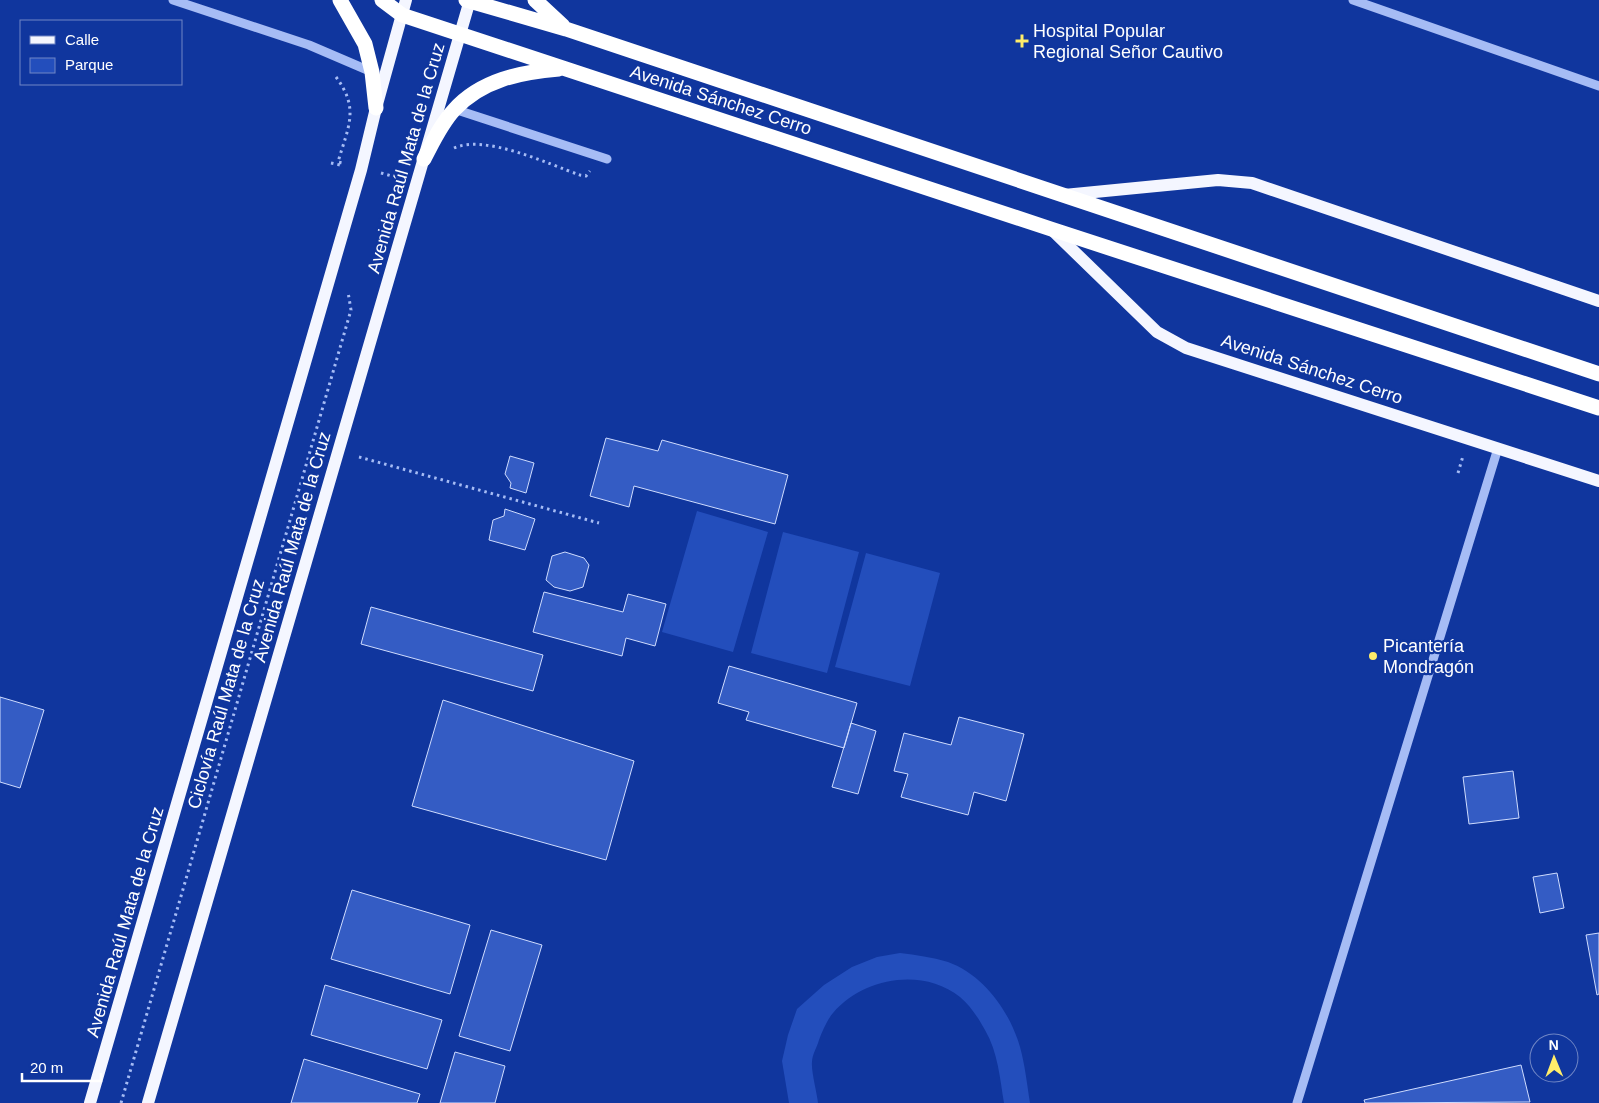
<svg xmlns="http://www.w3.org/2000/svg" width="1599" height="1103" viewBox="0 0 1599 1103" font-family="Arial,sans-serif">
  <style>
    .green { fill: #234ebc }
    .building { fill: #345cc4; stroke: #cfdcfe }
    .lines { fill: none; stroke-linecap: round; stroke-linejoin: round }
    .path { stroke: #a6bcf5; stroke-width: 3; stroke-dasharray: 2.5 4; stroke-linecap: butt }
    .minor { stroke: #a6bcf5; stroke-width: 9 }
    .major { stroke: #f4f6ff; stroke-width: 12 }
    .highway { stroke: #fff; stroke-width: 15 }
    .poi-dot { fill: #ffed6a; stroke: #10369e; stroke-width: 2 }
    .labels { text-anchor: middle; stroke-width: 4.5; stroke-linejoin: round; paint-order: stroke }
    .poi-label { font-size: 18px; fill: #fff; stroke: #10369e; text-anchor: start }
    .street-label { font-size: 18px; fill: #fff; stroke: #10369e }
  </style>
  <rect width="100%" height="100%" fill="#10369e"/>
  <path class="green" d="M 697,511 L 768,532 L 733,652 L 662,632 Z
    M 783,532 L 859,552 L 827,673 L 751,653 Z
    M 866,553 L 940,573 L 910,686 L 835,667 Z
    M 900,953 C 916,955 932,957 948,962 C 984,975 1010,1012 1020,1047 C 1025,1065 1027,1084 1030,1103 L 1004,1103 C 1000,1079 998,1052 985,1030 C 979,1019 970,1005 960,997 C 922,967 863,978 833,1013 C 827,1020 822,1032 819,1040 C 817,1047 812,1055 812,1062 C 811,1071 817,1093 818,1103 L 789,1103 L 782,1061 L 788,1035 L 797,1009 L 824,985 L 852,967 L 877,957 Z"/>
  <path class="building" d="M 606,438 L 658,451 L 662,440 L 788,475 L 775,524 L 634,486 L 629,507 L 590,496 Z
    M 510,456 L 534,463 L 526,493 L 510,488 L 511,483 L 505,474 Z
    M 505,509 L 535,519 L 525,550 L 489,540 L 493,520 L 504,516 Z
    M 565,552 L 584,558 L 589,565 L 583,587 L 570,591 L 554,587 L 546,580 L 552,556 Z
    M 544,592 L 623,612 L 628,594 L 666,604 L 655,646 L 626,638 L 622,656 L 533,632 Z
    M 371,607 L 543,655 L 533,691 L 361,644 Z
    M 729,666 L 857,703 L 844,748 L 746,720 L 749,712 L 718,703 Z
    M 0,697 L 44,710 L 20,788 L 0,782 Z
    M 443,700 L 634,761 L 606,860 L 412,806 Z
    M 959,717 L 1024,734 L 1006,801 L 974,792 L 968,815 L 901,797 L 908,774 L 894,771 L 904,733 L 951,745 Z
    M 851,723 L 876,731 L 858,794 L 832,787 Z
    M 1513,771 L 1519,818 L 1469,824 L 1463,777 Z
    M 1557,873 L 1564,908 L 1540,913 L 1533,877 Z
    M 352,890 L 470,925 L 450,994 L 331,959 Z
    M 491,930 L 542,945 L 510,1051 L 459,1036 Z
    M 1599,933 L 1599,994 L 1597,995 L 1586,935 Z
    M 325,985 L 442,1020 L 427,1069 L 311,1035 Z
    M 455,1052 L 505,1066 L 495,1103 L 440,1103 Z
    M 304,1059 L 420,1094 L 417,1103 L 291,1103 Z
    M 1521,1065 L 1530,1102 L 1365,1103 L 1364,1100 Z"/>
  <g class="lines">
    <path class="path" d="M 336,77 C 360,109 348,127 338,162 L 343,163
      M 454,148 C 486,134 548,164 580,175 L 586,176 L 590,171
      M 331,163 L 340,165
      M 381,173 L 399,178
      M 359,457 L 599,523
      M 1458,473 L 1463,456
      M 121,1103 L 351,310 L 348,292"/>
    <path class="minor" d="M 173,0 L 309,45 L 372,72
      M 1353,0 L 1599,86
      M 454,109 L 607,159
      M 1297,1103 L 1498,448"/>
    <path class="major" d="M 1064,195 L 1218,180 L 1252,183 L 1599,301
      M 1051,229 L 1157,332 L 1186,348 L 1599,481
      M 90,1103 L 361,170 L 376,108 L 406,0
      M 148,1103 L 470,0"/>
    <path class="highway" d="M 340,0 L 365,44 L 372,72 L 376,108
      M 382,0 L 402,15 L 1051,229 L 1599,408
      M 466,0 L 566,29 L 1599,374
      M 535,0 L 563,26
      M 424,159 C 433,142 441,124 454,110 C 481,80 521,72 559,69"/>
  </g>
  <g class="poi-dot">
    <path d="M1019.5 33.5h5v5h5v5h-5v5h-5v-5h-5v-5h5z"/>
    <circle cx="1373" cy="656" r="5"/>
  </g>
  <g class="labels">
    <g class="poi-label">
      <text x="1033" y="37">Hospital Popular<tspan x="1033" dy="21">Regional Señor Cautivo</tspan></text>
      <text x="1383" y="652">Picantería<tspan x="1383" dy="21">Mondragón</tspan></text>
    </g>
    <g class="street-label">
      <text transform="translate(721 100) rotate(18)" y="6">Avenida Sánchez Cerro</text>
      <text transform="translate(406 158) rotate(-74)" y="6">Avenida Raúl Mata de la Cruz</text>
      <text transform="translate(1312 369) rotate(18)" y="6">Avenida Sánchez Cerro</text>
      <text transform="translate(292 547) rotate(-74)" y="6">Avenida Raúl Mata de la Cruz</text>
      <text transform="translate(226 694) rotate(-74)" y="6">Ciclovía Raúl Mata de la Cruz</text>
      <text transform="translate(125 922) rotate(-74)" y="6">Avenida Raúl Mata de la Cruz</text>
    </g>
  </g>
  <rect x="20" y="20" width="162" height="65" fill="#10369e" stroke="#7086c5"/>
  <rect x="30" y="36" width="25" height="8" fill="#f4f6ff" stroke="#7086c5"/>
  <text x="65" y="45" font-size="15" fill="#ffffff">Calle</text>
  <rect x="30" y="58" width="25" height="15" fill="#234ebc" stroke="#7086c5"/>
  <text x="65" y="70" font-size="15" fill="#ffffff">Parque</text>
  <g transform="translate(1554 1058) rotate(359)"><circle r="24" fill="#10369e" stroke="#7086c5"/>
  <path d="M0-4L9 19L0 12L-9 19Z" fill="#ffed6a"/>
  <text y="-8" font-size="14" font-weight="bold" text-anchor="middle" fill="#ffffff">N</text>
  </g>
  <path d="M22 1073v8h79v-8" fill="none" stroke="#ffffff" stroke-width="2.5"/>
  <text x="30" y="1073" font-size="15" fill="#ffffff" stroke="#10369e" stroke-width="4" paint-order="stroke">20 m</text>
</svg>
